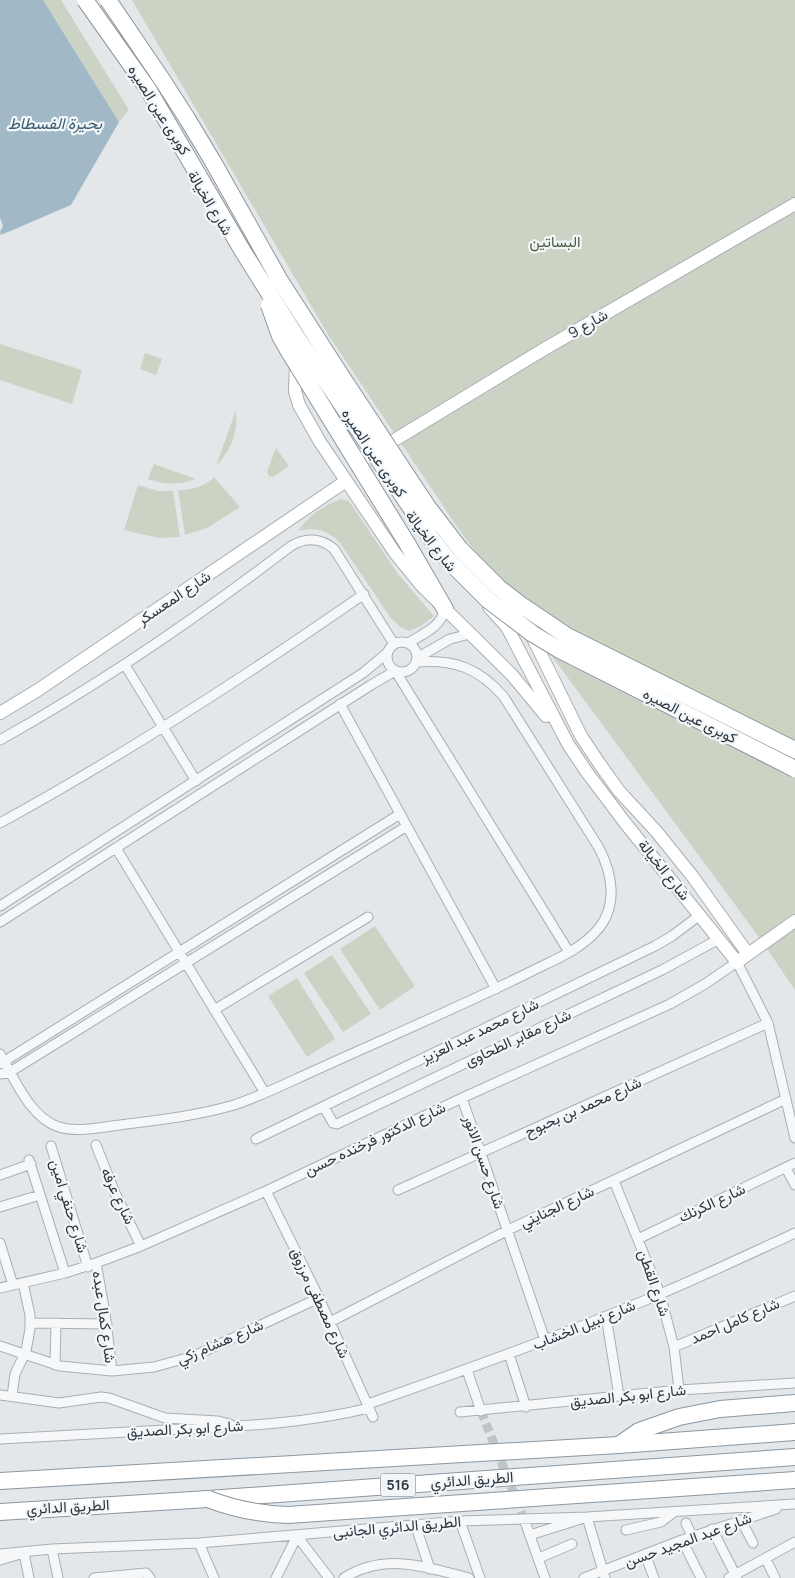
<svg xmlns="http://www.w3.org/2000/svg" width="795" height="1578" viewBox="0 0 795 1578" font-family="Manrope,Vazirmatn,sans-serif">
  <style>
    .green { fill: #cbd3c5 }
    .water { fill: #a1b9c7 }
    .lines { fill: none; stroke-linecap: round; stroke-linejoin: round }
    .street-tunnel { stroke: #bec4c8; stroke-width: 9; stroke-dasharray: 9 4.5; stroke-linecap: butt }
    .street-casing { stroke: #a8afb4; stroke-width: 11 }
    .secondary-casing { stroke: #a8afb4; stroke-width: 14 }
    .highway-casing { stroke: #8c97a0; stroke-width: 18 }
    .street { stroke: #f6f7f9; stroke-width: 9 }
    .secondary { stroke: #fff; stroke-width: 12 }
    .highway { stroke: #fff; stroke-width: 16 }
    .highway-bridge-casing { stroke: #8c97a0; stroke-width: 18; stroke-linecap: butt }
    .highway-bridge { stroke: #fff; stroke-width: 16 }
    .labels { text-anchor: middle; stroke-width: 4.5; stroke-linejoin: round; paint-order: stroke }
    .shield { fill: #f3f6f8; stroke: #687078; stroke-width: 1 }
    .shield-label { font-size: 14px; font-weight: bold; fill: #2c3741 }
    .street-label { font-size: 15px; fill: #2c3741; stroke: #f3f6f8 }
    .park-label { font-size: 15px; fill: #465c3a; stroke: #f3f6f8 }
    .water-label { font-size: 16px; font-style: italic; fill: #395b72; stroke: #f3f6f8 }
  </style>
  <rect width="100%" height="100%" fill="#e3e7ea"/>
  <path class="green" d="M 43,0 L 61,0 L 129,110 L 119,122 Z
    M 132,0 L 795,0 L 795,990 L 761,940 L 462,534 L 329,336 Z
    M 0,344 L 82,370 L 72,404 L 0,380 Z
    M 145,353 L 162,359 L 156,375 L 140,369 Z
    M 236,410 C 238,432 232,449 216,466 Z
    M 276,448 L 289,466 L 273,477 L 269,476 L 267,472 Z
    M 154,464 L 196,479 C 180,485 165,485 148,479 Z
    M 214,477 L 240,507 L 207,528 L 185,535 L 178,490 C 191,490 205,487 214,477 Z
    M 138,485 L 158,491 L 173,491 L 180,537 L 159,538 L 124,530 Z
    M 341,499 L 349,501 L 398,574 L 434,616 L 421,626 L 409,631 L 399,626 L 390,617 L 341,544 C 327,530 317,527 298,531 C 308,516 324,505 341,499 Z
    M 375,926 L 415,986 L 380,1010 L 340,949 Z
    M 332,955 L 371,1014 L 343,1032 L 304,973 Z
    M 297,978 L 335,1039 L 307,1057 L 268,996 Z"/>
  <path class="water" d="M 0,0 L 43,0 L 119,122 L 71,205 L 1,235 L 0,232 L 3,226 L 0,218 Z"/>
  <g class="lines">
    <path class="street-tunnel" d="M 481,1411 L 524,1519"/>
    <g class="street-casing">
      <path id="street" d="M387 657a15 15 0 1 1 30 0a15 15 0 1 1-30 0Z
        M 408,643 C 423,634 441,627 445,609
        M 417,658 L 450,639 L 470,634
        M 125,665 L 196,781
        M 396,672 L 569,952
        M 340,704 L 496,989
        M 0,740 C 102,683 198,617 291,546 C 306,537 321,538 334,549 L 394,644
        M 0,823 C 126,754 246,676 364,594
        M 116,848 L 265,1093
        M 0,906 L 363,673 L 387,653
        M 0,922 L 371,685 L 395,671
        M 214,1010 L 368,917
        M 0,1054 C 15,1079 30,1118 59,1127 C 78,1133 100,1127 120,1125 C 158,1120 196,1116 234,1105 C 258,1097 281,1086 305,1075 C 331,1063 358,1051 385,1039 C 434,1017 484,995 532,971 C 556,959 582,949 599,928 C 618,904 612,873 599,848 L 504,697 C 479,668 454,659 417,662
        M 0,1064 L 400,814
        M 0,1074 L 10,1072 L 407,826
        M 462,1098 L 545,1340
        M 324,1107 L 333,1123 L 337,1124 L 662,970 L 719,939
        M 256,1139 L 655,946 L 672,936 L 700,915
        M 96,1145 L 115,1193 L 141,1246
        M 51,1146 L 88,1267
        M 29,1160 L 65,1273
        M 786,1168 L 795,1185
        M 0,1175 L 31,1164
        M 614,1181 L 660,1294 L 674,1347 L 679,1390
        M 398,1190 L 768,1023
        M 266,1191 L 319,1298 L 373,1417
        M 0,1207 L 40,1195
        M 638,1239 L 795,1163
        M 0,1243 L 13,1285
        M 96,1263 L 105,1313 L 112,1371
        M 0,1288 L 65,1273 L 96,1263 L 141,1246 L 266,1191 L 462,1098 L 670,1004 L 705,984 L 737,962 L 768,1023 L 795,1138
        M 606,1316 L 619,1396
        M 330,1322 L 508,1230 L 786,1099
        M 30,1323 L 107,1324
        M 0,1346 L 60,1366 L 112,1371 L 154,1367 L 194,1356 L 319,1298
        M 674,1347 L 795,1296
        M 509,1354 L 526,1407
        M 55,1365 L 56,1323
        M 467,1370 L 481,1411
        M 0,1395 L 59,1403 L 101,1397 L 109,1398 L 165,1418 L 218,1421 L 230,1424
        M 12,1396 L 15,1374 L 26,1351 L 30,1329 L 30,1315 L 23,1283
        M 368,1404 C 466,1370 564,1335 660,1294 C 705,1275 750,1254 795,1233
        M 460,1412 L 679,1390 L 795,1383
        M 0,1439 C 61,1436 122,1432 183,1429 C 246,1426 308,1423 369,1408
        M 524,1519 L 545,1578
        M 741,1520 L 753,1543
        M 460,1521 L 480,1578
        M 686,1523 L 692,1536
        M 415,1524 L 430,1569
        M 712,1529 L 737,1578
        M 626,1530 L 661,1522 L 674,1512
        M 530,1535 L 587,1517 L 605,1578
        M 682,1540 L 701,1578
        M 199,1543 L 214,1578
        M 52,1549 L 58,1578
        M 0,1554 L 52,1549 L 199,1543 L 460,1521 L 587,1517 L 795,1504
        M 645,1554 L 654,1578
        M 539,1558 L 572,1544
        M 766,1559 L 775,1578
        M 0,1560 L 24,1553 L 29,1578
        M 94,1578 L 146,1573 L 150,1578
        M 276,1578 L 297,1536 L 329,1578
        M 344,1578 C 385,1552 426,1567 469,1578
        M 584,1578 L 682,1540 L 776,1509
        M 729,1578 L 795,1542"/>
    </g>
    <g class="secondary-casing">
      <path id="secondary" d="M 296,362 L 295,391 L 299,405 L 320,442 L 395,553 L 421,585 L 512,675 L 546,716
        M 383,447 L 546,348 L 795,204
        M 489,607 L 507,627 L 568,744 L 586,771 L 626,824 L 737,962 L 795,921
        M 530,632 L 581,736 L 599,763 L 619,791 L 656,831 L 693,877 L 748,954
        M 0,713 L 38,690 L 346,481"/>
    </g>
    <g class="highway-casing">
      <path id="highway" d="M 408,545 L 445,609
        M 620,1444 L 639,1431 L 679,1417 L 720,1409 L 795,1403
        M 0,1481 L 619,1445 L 795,1432
        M 0,1512 L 208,1499 L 795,1457"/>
    </g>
    <use href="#street" class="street"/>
    <use href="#secondary" class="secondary"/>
    <use href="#highway" class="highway"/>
    <g class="highway-bridge-casing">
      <path id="highway-bridge" d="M 85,0 L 148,89 L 242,250 L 294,333 L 431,538 L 448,560 L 488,600 L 533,634 L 558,649 L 795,769
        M 108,0 L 163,81 L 188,120 L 212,160 L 279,279 L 340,374 L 427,506 L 460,549 L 499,588 L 521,605 L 567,636 L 795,750
        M 269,305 L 280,336 L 288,350 L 408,545
        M 208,1499 C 234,1509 260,1514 288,1515 L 795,1480"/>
    </g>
    <use href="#highway-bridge" class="highway-bridge"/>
  </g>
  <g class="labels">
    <rect class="shield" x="380.5" y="1473.5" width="35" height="23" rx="4"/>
    <g class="shield-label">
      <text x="398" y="1490">516</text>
    </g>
    <g class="street-label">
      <text transform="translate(159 110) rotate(58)" y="5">كوبرى عين الصيره</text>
      <text transform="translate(210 203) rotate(59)" y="5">شارع الخيالة</text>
      <text transform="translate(588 324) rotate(-30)" y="5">شارع 9</text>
      <text transform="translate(374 453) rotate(56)" y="5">كوبرى عين الصيره</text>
      <text transform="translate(431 541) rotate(52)" y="5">شارع الخيالة</text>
      <text transform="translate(174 598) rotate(-34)" y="5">شارع المعسكر</text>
      <text transform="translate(690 716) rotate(27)" y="5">كوبرى عين الصيره</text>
      <text transform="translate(664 870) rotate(51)" y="5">شارع الخيالة</text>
      <text transform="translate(480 1031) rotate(-26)" y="5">شارع محمد عبد العزيز</text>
      <text transform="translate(518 1038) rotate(-25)" y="5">شارع مقابر الطحاوى</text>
      <text transform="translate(583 1107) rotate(-24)" y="5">شارع محمد بن بحبوح</text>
      <text transform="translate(375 1139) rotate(-25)" y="5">شارع الدكتور فرخنده حسن</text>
      <text transform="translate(484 1162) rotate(71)" y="5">شارع حسن الانور</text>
      <text transform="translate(118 1196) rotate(65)" y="5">شارع عرفه</text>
      <text transform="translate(712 1203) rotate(-25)" y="5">شارع الكرنك</text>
      <text transform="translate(69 1206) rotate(73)" y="5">شارع حنفي امين</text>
      <text transform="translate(557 1207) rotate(-25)" y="5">شارع الجنايني</text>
      <text transform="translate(654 1283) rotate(71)" y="5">شارع القطن</text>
      <text transform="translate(320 1303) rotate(65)" y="5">شارع مصطفى مرزوق</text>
      <text transform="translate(104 1317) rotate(82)" y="5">شارع كمال عبده</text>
      <text transform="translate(735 1321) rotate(-23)" y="5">شارع كامل احمد</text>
      <text transform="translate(584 1325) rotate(-22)" y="5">شارع نبيل الخشاب</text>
      <text transform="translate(220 1342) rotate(-23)" y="5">شارع هشام زكي</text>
      <text transform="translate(628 1396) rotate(-6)" y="5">شارع ابو بكر الصديق</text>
      <text transform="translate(185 1429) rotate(-3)" y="5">شارع ابو بكر الصديق</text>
      <text transform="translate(472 1480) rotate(-4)" y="5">الطريق الدائري</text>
      <text transform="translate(68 1507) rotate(-3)" y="5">الطريق الدائري</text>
      <text transform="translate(397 1527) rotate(-5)" y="5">الطريق الدائري الجانبى</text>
      <text transform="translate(688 1540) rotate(-20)" y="5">شارع عبد المجيد حسن</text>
    </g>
    <g class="park-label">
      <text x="555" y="247">البساتين</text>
    </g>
    <g class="water-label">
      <text x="55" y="129">بحيرة الفسطاط</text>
    </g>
  </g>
</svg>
